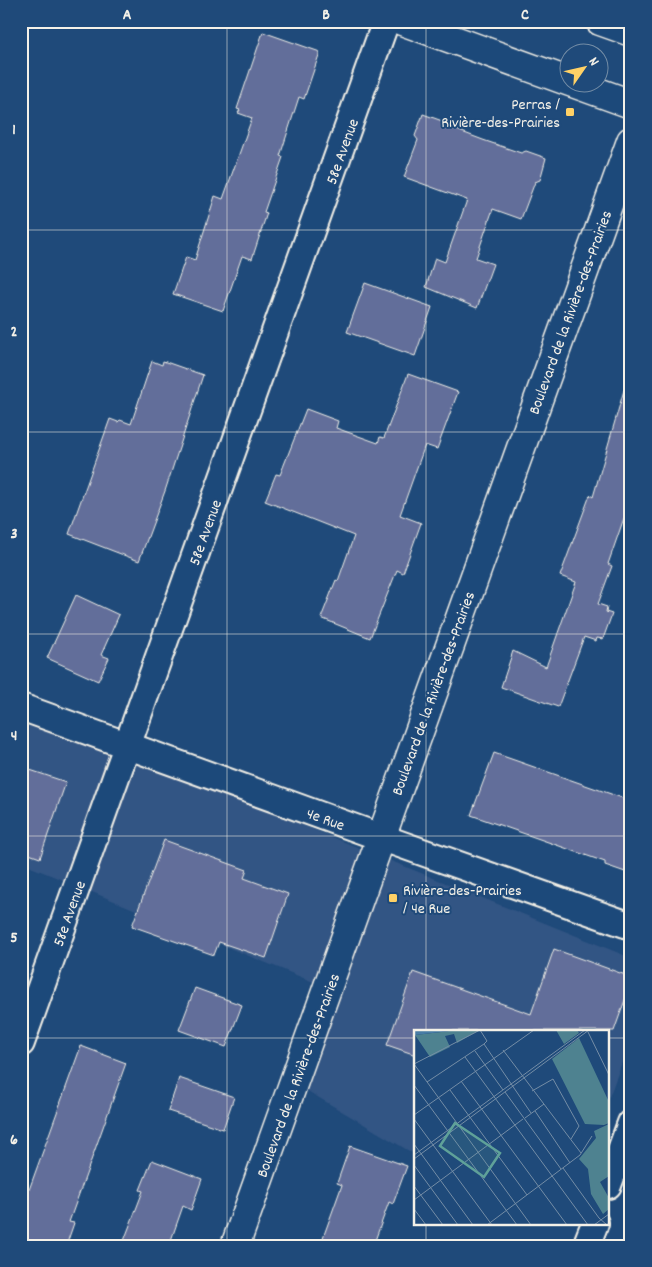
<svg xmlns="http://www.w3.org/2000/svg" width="652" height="1267" viewBox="0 0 652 1267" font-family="Dekko,sans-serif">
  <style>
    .built { fill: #335584 }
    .building { fill: #626e9a; stroke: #f4f1e8 }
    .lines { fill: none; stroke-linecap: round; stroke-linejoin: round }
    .minor-casing { stroke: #f4f1e8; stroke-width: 30 }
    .tertiary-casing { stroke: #f4f1e8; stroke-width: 31 }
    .secondary-casing { stroke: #f4f1e8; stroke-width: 31 }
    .minor { stroke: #1f4a7a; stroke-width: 26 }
    .tertiary { stroke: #1f4a7a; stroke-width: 28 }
    .secondary { stroke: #1f4a7a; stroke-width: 28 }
    .grid { fill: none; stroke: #f4f1e8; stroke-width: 1; stroke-opacity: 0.55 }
    .poi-dot { fill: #ffd166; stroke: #1f4a7a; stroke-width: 2 }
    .labels { text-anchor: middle; stroke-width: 4; stroke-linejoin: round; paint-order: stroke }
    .poi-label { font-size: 16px; fill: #f4f1e8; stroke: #1f4a7a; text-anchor: end }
    .street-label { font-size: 16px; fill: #f4f1e8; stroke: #1f4a7a }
    .inset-road { fill: none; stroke: #748da6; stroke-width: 1 }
    .view { fill: #5fa199; fill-opacity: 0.15; stroke: #5fa199; stroke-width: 2.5 }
    .inset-edge { fill: none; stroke: #f4f1e8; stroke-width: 2.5 }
    .neatline { fill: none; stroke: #f4f1e8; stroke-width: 2 }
    .grid-label { font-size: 16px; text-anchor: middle; font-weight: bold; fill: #f4f1e8 }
  </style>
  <rect width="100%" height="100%" fill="#1f4a7a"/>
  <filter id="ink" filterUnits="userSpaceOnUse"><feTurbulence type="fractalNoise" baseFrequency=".02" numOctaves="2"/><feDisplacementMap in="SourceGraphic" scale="10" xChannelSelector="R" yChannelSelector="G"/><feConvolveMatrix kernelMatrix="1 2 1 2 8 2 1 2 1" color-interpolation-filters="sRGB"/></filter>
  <g filter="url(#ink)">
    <path class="built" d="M 21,711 L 631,958 L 631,1038 L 608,1100 L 608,1031 L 416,1031 L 416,1155 L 294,1083 L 328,988 L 21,863 Z"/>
    <path class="building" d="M 263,32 L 320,52 L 304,99 L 299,97 L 280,156 L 283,157 L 264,212 L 267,213 L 252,259 L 242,256 L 223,311 L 173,294 L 186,257 L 195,260 L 215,196 L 223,199 L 252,118 L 238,113 L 240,110 L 237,109 Z
      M 423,114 L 445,122 L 446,126 L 483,140 L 521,153 L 526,151 L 546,158 L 540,180 L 535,182 L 521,219 L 493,209 L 476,258 L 493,264 L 477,308 L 426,287 L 435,258 L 445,262 L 467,200 L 404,177 L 418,140 L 415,136 Z
      M 365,283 L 432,307 L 415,356 L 347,332 Z
      M 152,361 L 162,365 L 163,361 L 203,375 L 165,491 L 139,561 L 69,534 L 110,419 L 118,422 L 120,420 L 131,424 Z
      M 408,374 L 458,392 L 437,449 L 425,445 L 400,515 L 421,523 L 403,573 L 397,570 L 370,638 L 321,618 L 336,580 L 338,581 L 354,536 L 265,501 L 276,474 L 280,475 L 306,409 L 338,421 L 336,428 L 378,443 L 380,437 L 384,438 Z
      M 624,390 L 631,391 L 631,521 L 624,518 L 608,564 L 612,566 L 598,604 L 607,607 L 606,612 L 612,614 L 603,639 L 597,638 L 596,641 L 584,637 L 558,707 L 501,687 L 513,651 L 546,667 L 576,582 L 560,576 L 590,495 L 593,497 Z
      M 76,595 L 119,615 L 101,655 L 109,658 L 98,681 L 47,658 Z
      M 494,753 L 631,801 L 631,874 L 605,865 L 605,862 L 471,815 Z
      M 21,767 L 66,782 L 40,858 L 21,851 Z
      M 164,840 L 247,870 L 244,878 L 288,894 L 266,958 L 219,942 L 214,955 L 132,926 Z
      M 554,949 L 631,977 L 631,983 L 614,1031 L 416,1031 L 416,1055 L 387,1045 L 413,972 L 531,1014 Z
      M 195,988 L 242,1005 L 226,1047 L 179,1030 Z
      M 81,1046 L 126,1063 L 69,1222 L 74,1223 L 66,1246 L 21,1246 L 21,1212 Z
      M 179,1078 L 234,1097 L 223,1129 L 168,1111 Z
      M 350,1146 L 407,1166 L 393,1204 L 389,1202 L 373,1246 L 320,1246 L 342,1185 L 337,1183 Z
      M 152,1160 L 202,1179 L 191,1210 L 183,1206 L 169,1246 L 122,1246 L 143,1191 L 140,1190 Z"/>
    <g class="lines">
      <g class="minor-casing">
        <path id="minor" d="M 21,707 L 380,837 L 631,926
          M 21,1043 L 386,21
          M 608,1185 L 631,1123
          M 586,1246 L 595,1223"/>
      </g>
      <g class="tertiary-casing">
        <path id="tertiary" d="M 235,1246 C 368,878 496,508 631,141"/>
      </g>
      <g class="secondary-casing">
        <path id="secondary" d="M 402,21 L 570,82
          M 600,21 L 631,32
          M 570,82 L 631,104"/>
      </g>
      <use href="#minor" class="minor"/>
      <use href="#tertiary" class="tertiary"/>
      <use href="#secondary" class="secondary"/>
    </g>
  </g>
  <path class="grid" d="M 227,21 L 227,1246M 426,21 L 426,1031M 21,230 L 631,230M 21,432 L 631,432M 21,634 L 631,634M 21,836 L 631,836M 21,1038 L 416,1038M 608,1038 L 631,1038M 426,1223 L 426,1246"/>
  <g class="poi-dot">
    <rect x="565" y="107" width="10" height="10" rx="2.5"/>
    <rect x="388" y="893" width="10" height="10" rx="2.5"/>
  </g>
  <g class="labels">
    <g class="poi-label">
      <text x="560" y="109">Perras /<tspan x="560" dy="18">Rivière-des-Prairies</tspan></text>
      <text x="403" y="895" text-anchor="start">Rivière-des-Prairies<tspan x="403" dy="18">/ 4e Rue</tspan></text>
    </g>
    <g class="street-label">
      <text transform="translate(341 151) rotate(-70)" y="6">58e Avenue</text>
      <text transform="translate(569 312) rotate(-70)" y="6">Boulevard de la Rivière-des-Prairies</text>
      <text transform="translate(204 532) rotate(-70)" y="6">58e Avenue</text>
      <text transform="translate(432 693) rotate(-70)" y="6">Boulevard de la Rivière-des-Prairies</text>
      <text transform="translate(326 818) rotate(20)" y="6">4e Rue</text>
      <text transform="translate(68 913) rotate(-70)" y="6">58e Avenue</text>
      <text transform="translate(297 1075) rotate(-70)" y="6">Boulevard de la Rivière-des-Prairies</text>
    </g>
  </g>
  <g transform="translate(414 1030)">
    <rect width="195" height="195" fill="#1f4a7a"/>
    <path d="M 44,0 L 66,0 L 43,13 L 40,4 L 31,6 L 36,17 L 16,27 L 1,5 ZM 142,0 L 163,0 L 165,3 L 150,14 ZM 165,8 L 195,72 L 195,93 L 190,95 L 171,94 L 138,29 ZM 195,94 L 195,146 L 186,152 L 195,168 L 195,179 L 189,184 L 177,164 L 174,139 L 165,129 L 182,108 L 180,101 Z" fill="#4e8290"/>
    <path d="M 0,0 L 44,0 L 1,5 Z" fill="#487ca5"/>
    <path class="inset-road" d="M 66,0 L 73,11 L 70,14 L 117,83M 174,2 L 195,45M 89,20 L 167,123M 61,21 L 89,60M 51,27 L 174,195M 0,34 L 117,195M 0,34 L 66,0M 47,51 L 153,195M 13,52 L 70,14M 0,55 L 103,195M 36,60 L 113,165M 118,61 L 139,49 L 165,96 L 157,109M 91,62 L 147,139M 121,81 L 156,133M 0,85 L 120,0M 111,88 L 130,74M 0,89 L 78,195M 0,114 L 59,195M 0,125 L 171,0M 0,129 L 175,0M 0,135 L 44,195M 149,138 L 185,188 L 193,195M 0,156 L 29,195M 0,170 L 109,89M 0,179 L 12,195M 73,195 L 166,125 L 178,106M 180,195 L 195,184"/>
    <path class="view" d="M 41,93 L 86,123 L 70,147 L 26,116 Z"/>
    <rect width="195" height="195" class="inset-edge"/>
  </g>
  <rect width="652" height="1267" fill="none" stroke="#1f4a7a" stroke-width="55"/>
  <g transform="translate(584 68) rotate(56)"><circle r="24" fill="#1f4a7a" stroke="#748da6"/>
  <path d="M0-4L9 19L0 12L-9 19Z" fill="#ffd166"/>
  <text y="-8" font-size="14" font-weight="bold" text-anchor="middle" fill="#f4f1e8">N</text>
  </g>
  <rect x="28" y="28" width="596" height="1212" class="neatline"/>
  <g class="grid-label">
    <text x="127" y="19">A</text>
    <text x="326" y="19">B</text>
    <text x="525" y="19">C</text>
    <text x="14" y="134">1</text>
    <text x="14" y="336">2</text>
    <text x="14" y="538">3</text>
    <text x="14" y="740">4</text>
    <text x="14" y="942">5</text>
    <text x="14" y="1144">6</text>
  </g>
</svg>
